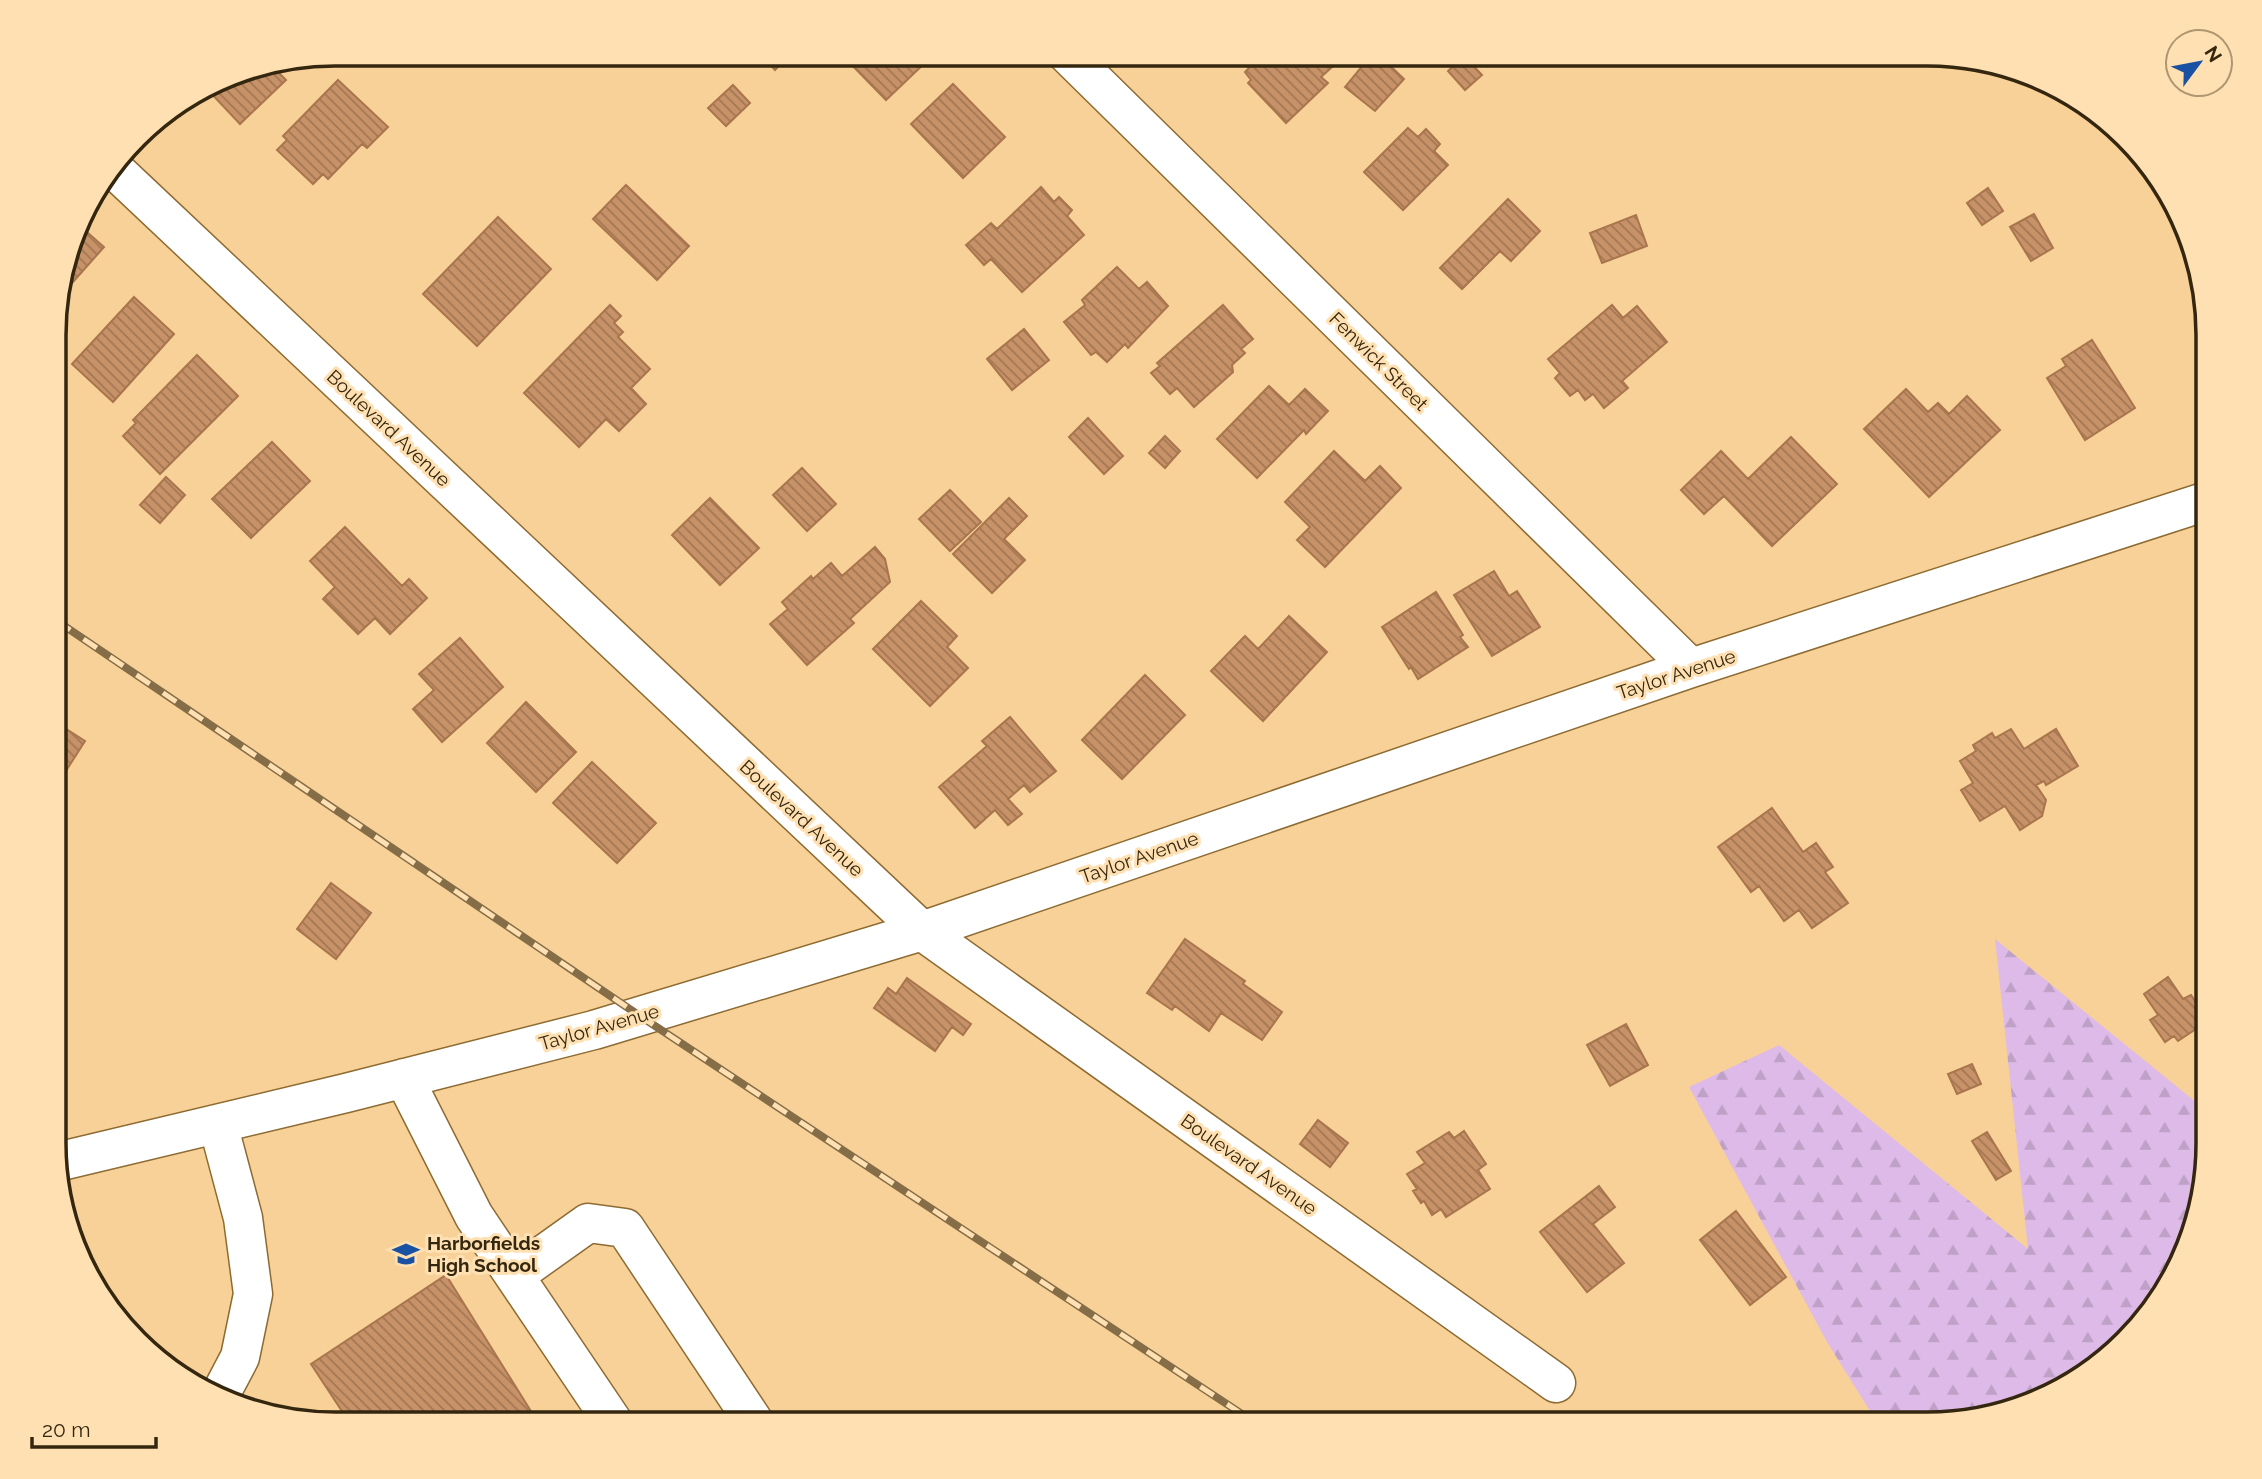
<svg xmlns="http://www.w3.org/2000/svg" width="2262" height="1479" viewBox="0 0 2262 1479" font-family="Raleway,sans-serif">
  <style>
    .forest { fill: url(#forest-firs) }
    .building { fill: url(#building-back-hatch); stroke: #a9754d; stroke-width: 2 }
    .lines { fill: none; stroke-linecap: round; stroke-linejoin: round }
    .minor-casing { stroke: #8d6b32; stroke-width: 41 }
    .minor { stroke: #fff; stroke-width: 38 }
    .rail-casing { stroke: #856d47; stroke-width: 8 }
    .rail { stroke: #fee0b2; stroke-width: 5; stroke-dasharray: 16; stroke-linecap: butt }
    .labels { text-anchor: middle; stroke-width: 6; stroke-linejoin: round; paint-order: stroke }
    .street-label { font-size: 19px; fill: #35270f; stroke: #fee0b2 }
    .poi-label { font-size: 19px; font-weight: bold; fill: #35270f; stroke: #fee0b2; text-anchor: start }
    .rim { fill: none; stroke: #35270f; stroke-width: 3.5 }
  </style>
  <defs>
    <pattern id="forest-firs" width="22" height="20" patternUnits="userSpaceOnUse" patternTransform="scale(1.75)"><rect width="22" height="20" fill="#debae9"/><path d="M5 1l3.5 6h-7zM16 11l3.5 6h-7z" fill="#bfa0c7"/></pattern>
    <pattern id="building-back-hatch" width="6" height="6" patternUnits="userSpaceOnUse" patternTransform="scale(1.75)"><rect width="6" height="6" fill="#c79268"/><path d="M-1 5l2 2M0 0l6 6M5-1l2 2" fill="none" stroke="#a27754"/></pattern>
  </defs>
  <rect width="100%" height="100%" fill="#f7d197"/>
  <path class="forest" d="M 1995,939 L 2202,1107 L 2207,1104 L 2207,1161 L 2193,1234 L 2160,1300 L 2067,1387 L 1944,1424 L 1878,1424 L 1827,1342 L 1689,1087 L 1779,1045 L 2028,1249 Z"/>
  <path class="building" d="M 760,54 L 790,54 L 775,70 Z
    M 841,54 L 922,54 L 928,60 L 886,100 Z
    M 1237,54 L 1339,54 L 1342,58 L 1321,77 L 1328,83 L 1286,123 L 1248,83 L 1251,80 L 1245,72 L 1249,68 Z
    M 1372,54 L 1378,54 L 1404,79 L 1375,111 L 1345,87 Z
    M 1464,56 L 1482,75 L 1465,90 L 1448,71 Z
    M 273,67 L 286,80 L 240,124 L 207,89 L 228,76 Z
    M 338,80 L 388,127 L 367,148 L 362,144 L 328,179 L 323,174 L 313,184 L 277,150 L 287,140 L 283,136 Z
    M 953,84 L 1005,137 L 963,178 L 911,124 Z
    M 733,85 L 750,103 L 726,126 L 708,108 Z
    M 1408,128 L 1418,137 L 1426,129 L 1440,144 L 1434,151 L 1448,165 L 1403,210 L 1364,172 Z
    M 626,185 L 689,246 L 657,280 L 593,219 Z
    M 1041,187 L 1054,202 L 1059,197 L 1072,210 L 1067,216 L 1084,235 L 1022,292 L 991,259 L 984,265 L 966,245 L 991,223 L 997,229 Z
    M 1988,188 L 2003,211 L 1982,225 L 1967,203 Z
    M 1508,199 L 1540,231 L 1511,261 L 1500,251 L 1462,289 L 1440,268 Z
    M 2034,214 L 2053,248 L 2031,261 L 2010,227 Z
    M 1636,215 L 1647,246 L 1602,263 L 1590,233 Z
    M 498,217 L 551,269 L 477,346 L 423,294 Z
    M 79,225 L 104,247 L 57,300 L 57,299 Z
    M 1117,267 L 1139,289 L 1147,282 L 1168,306 L 1128,348 L 1125,344 L 1107,362 L 1096,352 L 1091,355 L 1064,322 L 1085,305 L 1082,300 Z
    M 134,297 L 174,334 L 113,402 L 72,364 Z
    M 610,305 L 621,316 L 614,323 L 623,332 L 618,337 L 650,369 L 631,388 L 646,404 L 619,431 L 606,419 L 579,447 L 524,393 Z
    M 1223,305 L 1253,339 L 1241,349 L 1245,353 L 1232,365 L 1233,372 L 1194,407 L 1177,388 L 1170,394 L 1151,373 L 1160,366 L 1157,363 Z
    M 1612,305 L 1623,318 L 1637,306 L 1667,342 L 1622,381 L 1628,388 L 1604,408 L 1593,394 L 1585,400 L 1578,390 L 1570,396 L 1555,378 L 1560,373 L 1548,359 Z
    M 1024,329 L 1049,360 L 1012,390 L 987,359 Z
    M 2092,340 L 2135,408 L 2085,440 L 2047,378 L 2066,366 L 2062,359 Z
    M 197,355 L 238,396 L 160,474 L 123,436 L 136,423 L 133,420 Z
    M 1269,386 L 1289,405 L 1305,389 L 1328,411 L 1306,434 L 1304,430 L 1257,478 L 1217,439 Z
    M 1906,389 L 1928,412 L 1938,403 L 1949,414 L 1967,396 L 2000,430 L 1929,497 L 1864,429 Z
    M 1088,418 L 1123,456 L 1104,474 L 1069,437 Z
    M 1165,436 L 1180,451 L 1165,468 L 1149,453 Z
    M 1791,437 L 1837,484 L 1772,546 L 1724,496 L 1704,514 L 1681,490 L 1721,451 L 1748,479 Z
    M 272,442 L 310,481 L 251,538 L 212,499 Z
    M 1334,451 L 1365,481 L 1380,466 L 1401,488 L 1325,567 L 1297,540 L 1310,527 L 1285,502 Z
    M 802,468 L 836,504 L 807,531 L 773,495 Z
    M 166,477 L 185,495 L 160,523 L 140,505 Z
    M 950,490 L 981,522 L 950,551 L 919,519 Z
    M 710,498 L 759,548 L 720,585 L 672,535 Z
    M 1009,498 L 1027,516 L 1004,539 L 1025,560 L 992,593 L 953,554 Z
    M 345,527 L 402,586 L 409,579 L 427,598 L 390,634 L 375,618 L 358,634 L 323,599 L 335,587 L 310,561 Z
    M 875,547 L 885,559 L 890,582 L 850,619 L 854,623 L 807,665 L 770,624 L 788,609 L 782,602 L 811,576 L 813,579 L 831,563 L 842,576 Z
    M 1494,571 L 1509,596 L 1517,591 L 1540,627 L 1492,656 L 1454,595 Z
    M 1436,592 L 1463,635 L 1460,637 L 1468,647 L 1418,679 L 1411,667 L 1409,669 L 1382,627 Z
    M 921,601 L 957,636 L 947,647 L 968,668 L 930,706 L 873,649 Z
    M 1289,616 L 1327,652 L 1263,721 L 1211,671 L 1245,636 L 1258,649 Z
    M 460,638 L 503,687 L 442,742 L 413,709 L 434,690 L 419,674 Z
    M 1145,675 L 1185,715 L 1122,779 L 1082,740 Z
    M 526,702 L 576,752 L 536,792 L 487,743 Z
    M 1010,717 L 1056,771 L 1030,792 L 1024,785 L 1008,799 L 1022,814 L 1008,825 L 995,810 L 975,828 L 939,787 L 987,746 L 982,741 Z
    M 57,723 L 85,741 L 57,785 Z
    M 2011,729 L 2024,749 L 2056,729 L 2078,766 L 2046,785 L 2044,781 L 2036,785 L 2046,800 L 2042,816 L 2020,830 L 2005,806 L 1980,821 L 1961,790 L 1973,783 L 1960,761 L 1976,751 L 1973,745 L 1992,733 L 1995,738 Z
    M 592,762 L 656,823 L 617,863 L 553,803 Z
    M 1772,808 L 1803,852 L 1816,843 L 1833,867 L 1825,872 L 1848,903 L 1812,928 L 1799,910 L 1784,921 L 1759,886 L 1751,892 L 1718,847 Z
    M 331,883 L 371,913 L 336,959 L 297,929 Z
    M 1185,939 L 1245,981 L 1243,984 L 1282,1012 L 1262,1040 L 1221,1013 L 1209,1031 L 1175,1006 L 1172,1010 L 1147,993 Z
    M 2168,977 L 2183,999 L 2191,995 L 2206,1017 L 2197,1024 L 2199,1027 L 2178,1041 L 2174,1036 L 2165,1042 L 2150,1020 L 2158,1015 L 2144,994 Z
    M 907,978 L 971,1024 L 963,1035 L 952,1027 L 935,1051 L 874,1008 L 888,988 L 896,994 Z
    M 1626,1024 L 1648,1065 L 1610,1086 L 1587,1045 Z
    M 1972,1064 L 1981,1084 L 1957,1094 L 1948,1074 Z
    M 1318,1120 L 1348,1143 L 1330,1167 L 1300,1144 Z
    M 1464,1131 L 1486,1164 L 1478,1170 L 1490,1189 L 1446,1217 L 1441,1209 L 1432,1215 L 1424,1201 L 1421,1203 L 1413,1191 L 1417,1189 L 1407,1174 L 1425,1163 L 1417,1152 L 1449,1132 L 1454,1138 Z
    M 1987,1132 L 2011,1171 L 1996,1180 L 1972,1141 Z
    M 1599,1186 L 1615,1207 L 1593,1224 L 1624,1263 L 1587,1292 L 1540,1232 Z
    M 1736,1211 L 1786,1277 L 1750,1305 L 1700,1240 Z
    M 446,1275 L 537,1421 L 531,1425 L 351,1425 L 311,1364 Z"/>
  <g class="lines">
    <g class="minor-casing">
      <path id="minor" d="M 1067,54 L 1691,668
        M 115,170 L 922,931 L 1556,1383
        M 404,1078 L 474,1216 L 615,1425
        M 218,1124 L 243,1218 L 253,1294 L 240,1357 L 219,1397
        M 57,1162 L 346,1093 L 594,1030 L 922,931 L 1691,668 L 2207,501
        M 515,1275 L 588,1223 L 625,1228 L 756,1425"/>
    </g>
    <use href="#minor" class="minor"/>
    <g class="rail-casing">
      <path id="rail" d="M 57,621 L 640,1016 L 1257,1424"/>
    </g>
    <use href="#rail" class="rail"/>
  </g>
  <defs>
    <g id="school-bare" transform="scale(2.1)"><path d="M0-5L7-2L0 1L-7-2ZM-4 1L0 2.5L4 1V4Q0 6-4 4Z" fill="#1a52a3" stroke="#fee0b2" stroke-width="2.5" paint-order="stroke"/></g>
  </defs>
  <g fill-rule="evenodd">
    <use href="#school-bare" x="406" y="1254"/>
  </g>
  <g class="labels">
    <g class="street-label">
      <text transform="translate(1379 361) rotate(45)" y="7">Fenwick Street</text>
      <text transform="translate(389 428) rotate(43)" y="7">Boulevard Avenue</text>
      <text transform="translate(1676 674) rotate(-18)" y="7">Taylor Avenue</text>
      <text transform="translate(802 818) rotate(43)" y="7">Boulevard Avenue</text>
      <text transform="translate(1139 857) rotate(-19)" y="7">Taylor Avenue</text>
      <text transform="translate(599 1027) rotate(-16)" y="7">Taylor Avenue</text>
      <text transform="translate(1249 1164) rotate(35)" y="7">Boulevard Avenue</text>
    </g>
    <g class="poi-label">
      <text x="427" y="1250">Harborfields<tspan x="427" dy="22">High School</tspan></text>
    </g>
  </g>
  <path d="M0 0H2262V1479H0ZM335 66H1927A269 269 0 0 1 2196 335V1143A269 269 0 0 1 1927 1412H335A269 269 0 0 1 66 1143V335A269 269 0 0 1 335 66Z" fill="#fee0b2" fill-rule="evenodd"/>
  <path class="rim" d="M335 66H1927A269 269 0 0 1 2196 335V1143A269 269 0 0 1 1927 1412H335A269 269 0 0 1 66 1143V335A269 269 0 0 1 335 66Z"/>
  <g transform="translate(2199 63) rotate(58)"><circle r="33" fill="#fee0b2" stroke="#ae9671" stroke-width="2"/>
  <path d="M0-5L12 26L0 18L-12 26Z" fill="#1a52a3"/>
  <text y="-10" font-size="19" font-weight="bold" text-anchor="middle" fill="#35270f">N</text>
  </g>
  <path d="M32 1437v10h124v-10" fill="none" stroke="#35270f" stroke-width="3.5"/>
  <text x="42" y="1437" font-size="21" fill="#35270f" stroke="#fee0b2" stroke-width="5" paint-order="stroke">20 m</text>
</svg>
